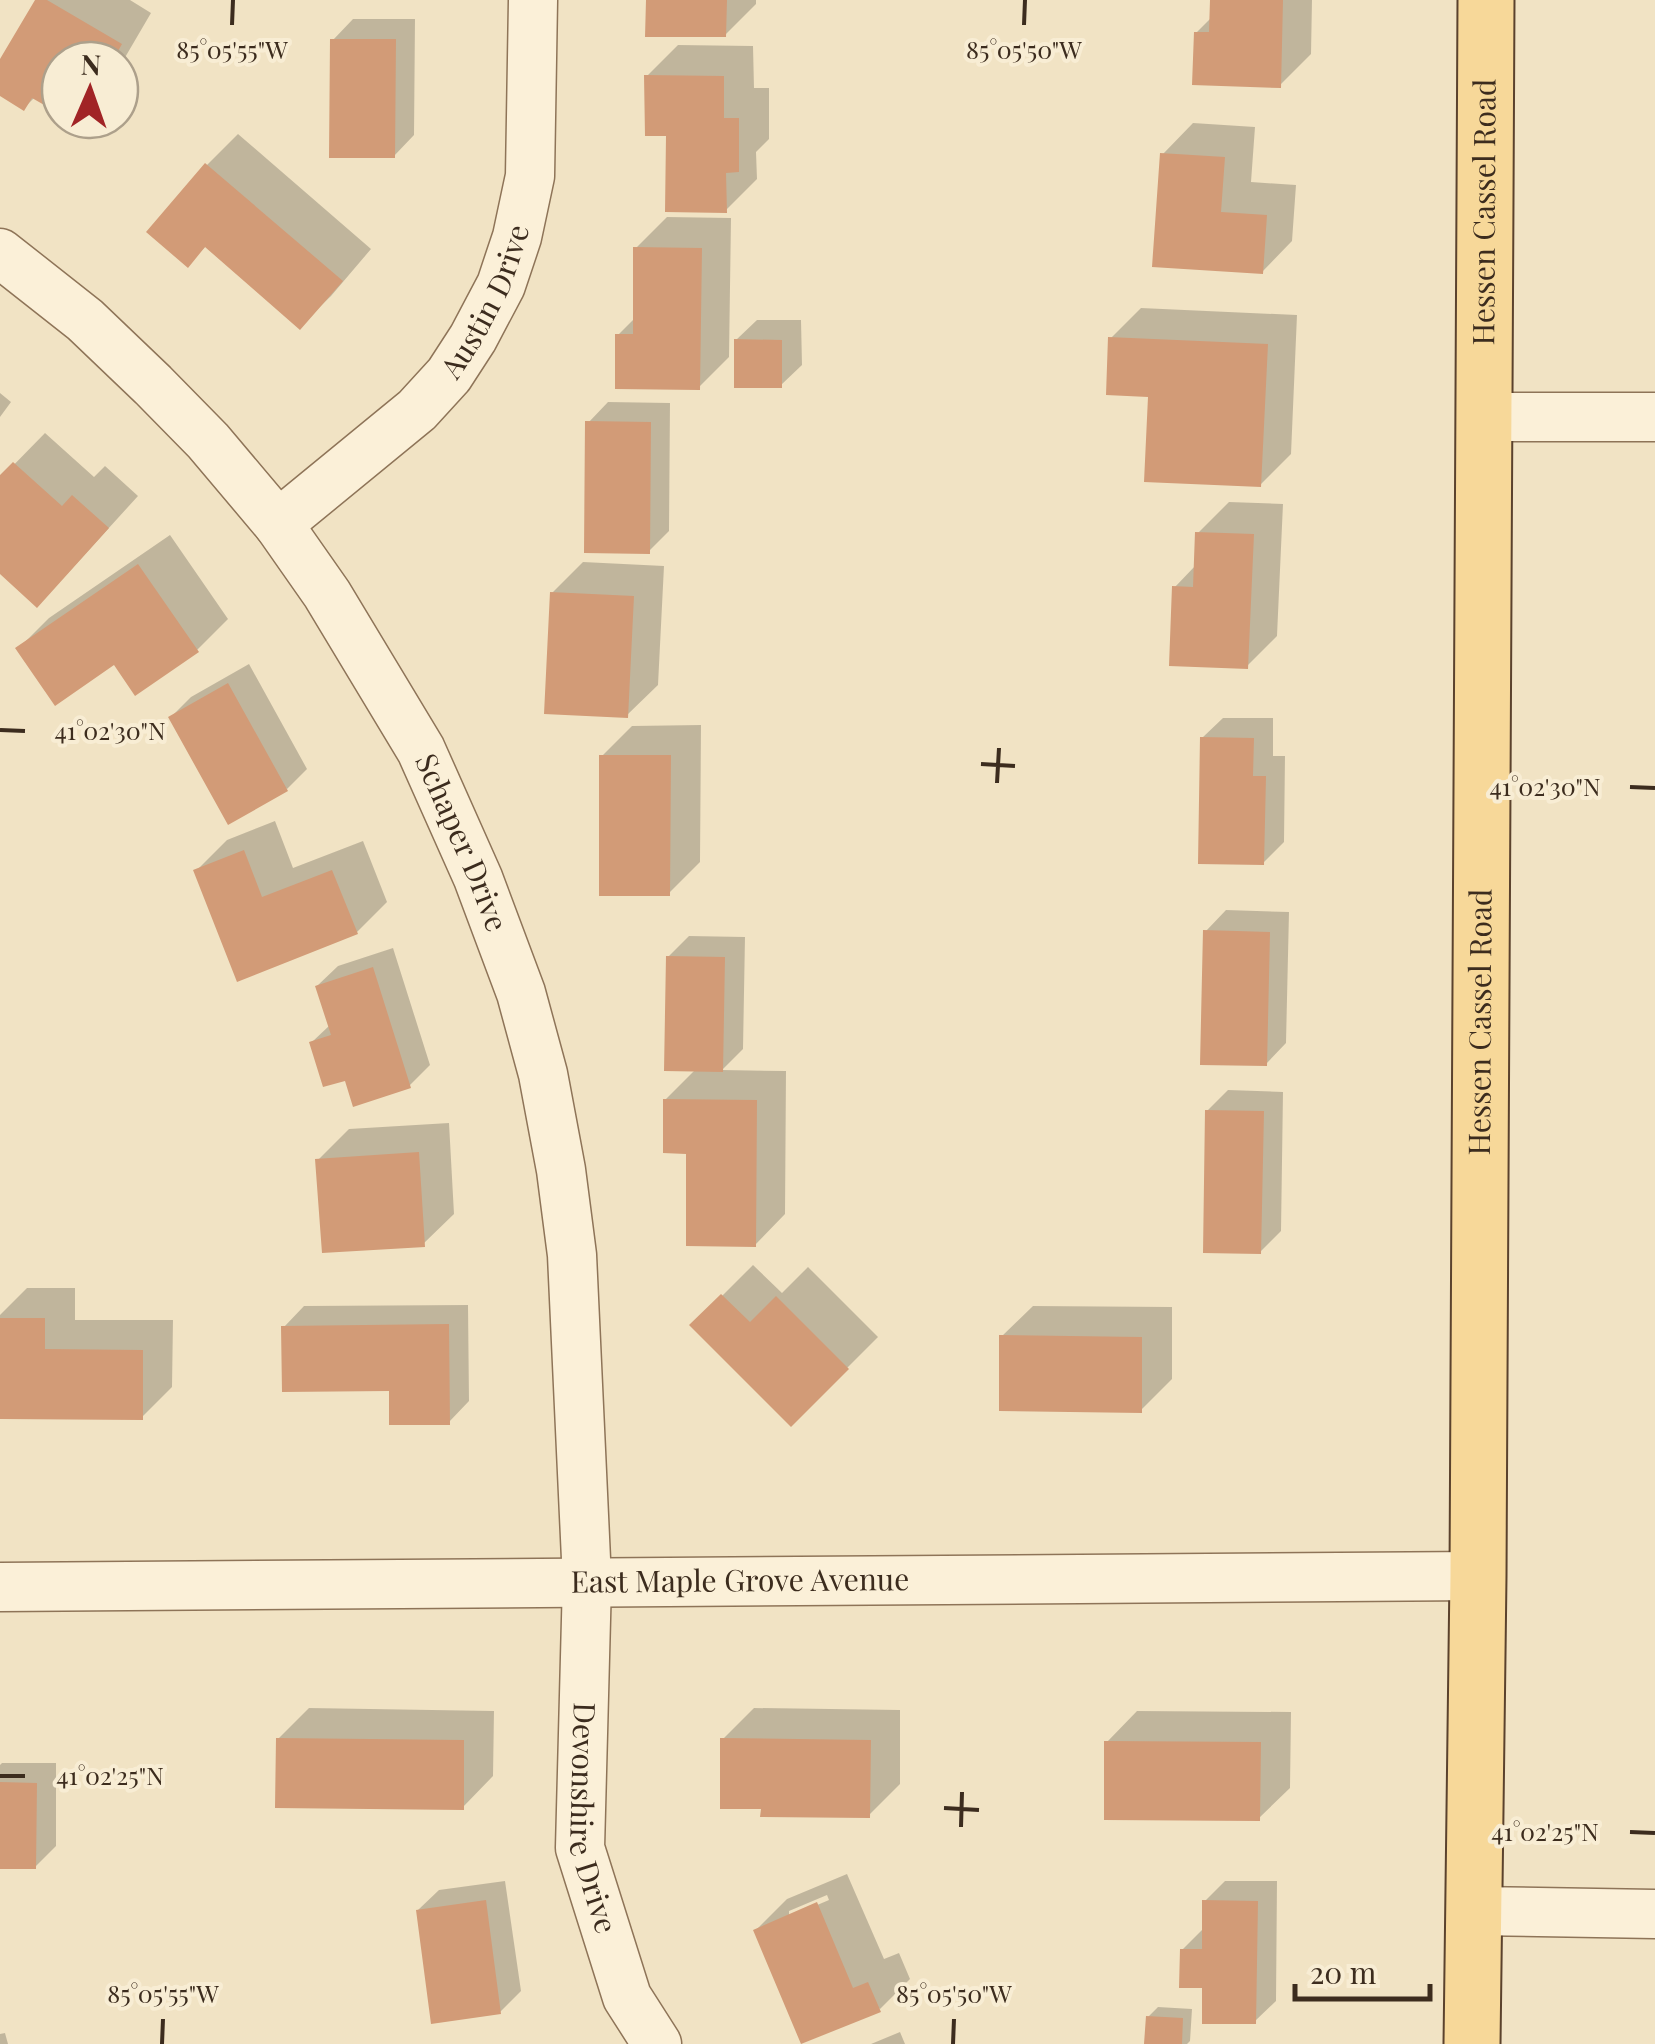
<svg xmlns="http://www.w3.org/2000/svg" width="1655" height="2044" viewBox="0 0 1655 2044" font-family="'Playfair Display',serif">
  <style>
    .shadow { fill: #0003; fill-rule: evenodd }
    .building { fill: #d29b77 }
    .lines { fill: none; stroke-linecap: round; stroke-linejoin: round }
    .minor-casing { stroke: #8e7458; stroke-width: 51 }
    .major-casing { stroke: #5b422d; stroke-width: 59 }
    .minor { stroke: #fbf0d8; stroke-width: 48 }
    .major { stroke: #f7d899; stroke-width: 55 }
    .ticks { fill: none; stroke: #3c2c1e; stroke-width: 4 }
    .labels { text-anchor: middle; stroke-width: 8; stroke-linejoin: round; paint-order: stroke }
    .street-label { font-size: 30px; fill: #3c2c1e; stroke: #f8edd4 }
    .ticks-label { font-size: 25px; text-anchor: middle; fill: #3c2c1e; stroke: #f8edd4; stroke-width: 8; stroke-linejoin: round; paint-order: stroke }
  </style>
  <rect width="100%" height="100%" fill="#f1e3c4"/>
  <path class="shadow" d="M 38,0 L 130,0 L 151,13 L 120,66 L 120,60 L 60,60 L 60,111 L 35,97 L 24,108 L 0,93 L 0,64 Z
    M 648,0 L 756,0 L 756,4 L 725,35 Z
    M 1213,0 L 1312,0 L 1311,54 L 1280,85 L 1196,33 L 1212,17 Z
    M 353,19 L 415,19 L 414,135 L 394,156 L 333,40 Z
    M 678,45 L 753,46 L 754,88 L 769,88 L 769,139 L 756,152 L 757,179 L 726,210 L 668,134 L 647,76 Z
    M 1193,123 L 1255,127 L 1251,182 L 1296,185 L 1292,241 L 1262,272 L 1163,154 Z
    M 238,134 L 371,249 L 331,296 L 300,326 L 207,245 L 187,265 L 150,232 L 207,165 Z
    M 667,217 L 731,218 L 729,357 L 698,388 L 618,335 L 635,318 L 636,248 Z
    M 1141,308 L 1297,315 L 1291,454 L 1260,485 L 1150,394 L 1111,338 Z
    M 757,320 L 801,320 L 802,365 L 781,385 L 736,340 Z
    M 0,393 L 11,402 L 0,417 Z
    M 608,402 L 670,403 L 669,531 L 649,551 L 588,423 Z
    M 45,433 L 94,477 L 105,466 L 138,496 L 67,574 L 0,569 L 0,479 Z
    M 1229,502 L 1283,504 L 1277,636 L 1247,666 L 1174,588 L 1196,565 L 1198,533 Z
    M 170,535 L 228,619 L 197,650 L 115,662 L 18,649 L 49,618 Z
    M 583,562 L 664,566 L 658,685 L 627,715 L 552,593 Z
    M 249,664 L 307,769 L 287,789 L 171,717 L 191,697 Z
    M 1223,718 L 1273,718 L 1273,756 L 1285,756 L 1284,842 L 1263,863 L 1202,738 Z
    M 701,725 L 700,862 L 669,893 L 602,756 L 632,726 Z
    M 275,821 L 293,868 L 363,841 L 387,902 L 357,932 L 239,979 L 196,871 L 227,840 Z
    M 1226,910 L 1289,912 L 1286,1043 L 1266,1064 L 1206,931 Z
    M 689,936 L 745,937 L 743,1049 L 722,1070 L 786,1071 L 785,1214 L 755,1245 L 665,1100 L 696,1069 L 668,957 Z
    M 393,948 L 430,1065 L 409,1086 L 347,1078 L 312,1042 L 330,1025 L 317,986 L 338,966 Z
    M 1228,1090 L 1283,1092 L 1281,1231 L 1260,1252 L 1207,1111 Z
    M 449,1123 L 454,1214 L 423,1244 L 318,1160 L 349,1129 Z
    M 753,1265 L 782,1293 L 808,1267 L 878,1337 L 791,1424 L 693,1325 Z
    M 27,1288 L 75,1288 L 75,1320 L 173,1320 L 172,1387 L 142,1417 L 0,1416 L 0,1315 Z
    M 468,1305 L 469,1401 L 449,1422 L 284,1327 L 304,1306 Z
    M 1033,1306 L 1172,1307 L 1172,1379 L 1141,1410 L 1002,1336 Z
    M 309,1708 L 494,1711 L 493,1776 L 463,1807 L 278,1739 Z
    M 754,1708 L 900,1710 L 900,1784 L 869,1815 L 763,1806 L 723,1739 Z
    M 1137,1711 L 1291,1712 L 1290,1788 L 1259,1818 L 1107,1742 Z
    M 2,1763 L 56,1763 L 56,1846 L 35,1867 L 0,1867 L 0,1765 Z
    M 847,1874 L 884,1959 L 899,1953 L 910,1979 L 880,2009 L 756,1930 L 787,1899 ZM 827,1895 L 829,1900 L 789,1917 L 789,1911 Z
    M 505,1881 L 521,1991 L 500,2012 L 418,1910 L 439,1890 Z
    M 1225,1881 L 1277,1881 L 1276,2001 L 1255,2021 L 1205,1986 L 1182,1950 L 1203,1929 L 1205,1901 Z
    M 1158,2007 L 1192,2009 L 1190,2041 L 1187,2044 L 1147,2044 L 1148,2017 Z
    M 900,2032 L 905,2044 L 871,2044 Z
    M 5,2033 L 8,2044 L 0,2044 L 0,2034 Z"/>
  <path class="building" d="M 35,0 L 47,0 L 122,44 L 113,60 L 60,60 L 60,114 L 32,98 L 24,111 L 0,96 L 0,59 Z
    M 646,0 L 727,0 L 726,37 L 645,37 Z
    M 1210,0 L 1283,0 L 1281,88 L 1192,85 L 1194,32 L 1209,32 Z
    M 330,39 L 396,39 L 395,158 L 329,158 Z
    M 644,75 L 724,76 L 724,118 L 739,118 L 739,172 L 726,173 L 727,213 L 665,212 L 666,136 L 645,136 Z
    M 1160,153 L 1225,157 L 1221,212 L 1267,215 L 1263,274 L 1152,267 Z
    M 205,163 L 343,281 L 300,330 L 205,247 L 188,268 L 146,232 Z
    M 633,247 L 702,248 L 700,390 L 615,389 L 615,334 L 633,334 Z
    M 1108,337 L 1268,344 L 1261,487 L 1144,482 L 1148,397 L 1106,395 Z
    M 734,339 L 782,340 L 782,388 L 734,388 Z
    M 585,421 L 651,422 L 650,554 L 584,553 Z
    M 13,462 L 62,506 L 72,495 L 109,528 L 37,608 L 0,574 L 0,475 Z
    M 1195,532 L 1254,534 L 1248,669 L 1169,666 L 1172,586 L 1193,587 Z
    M 138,564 L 199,652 L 135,696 L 114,665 L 55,706 L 15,648 Z
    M 550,592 L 634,596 L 628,718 L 544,714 Z
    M 228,683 L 288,791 L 228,825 L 168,717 Z
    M 1200,737 L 1254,738 L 1253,776 L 1266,776 L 1264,865 L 1198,864 Z
    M 599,755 L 671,755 L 670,896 L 599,896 Z
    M 244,850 L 262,897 L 332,870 L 358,934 L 237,982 L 193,870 Z
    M 1203,930 L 1270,932 L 1267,1066 L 1200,1065 Z
    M 666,956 L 725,957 L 723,1072 L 664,1071 Z
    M 373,967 L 411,1088 L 353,1107 L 345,1081 L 323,1087 L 309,1042 L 331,1035 L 315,986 Z
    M 663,1099 L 757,1100 L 756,1247 L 686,1246 L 686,1154 L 663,1153 Z
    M 1205,1110 L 1264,1111 L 1261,1254 L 1203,1253 Z
    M 419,1152 L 425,1247 L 322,1253 L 315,1159 Z
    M 721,1294 L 750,1322 L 776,1296 L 849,1369 L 791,1427 L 689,1325 Z
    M 0,1318 L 45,1318 L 45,1349 L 143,1350 L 143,1420 L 0,1419 Z
    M 449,1324 L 450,1425 L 389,1425 L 389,1391 L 282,1392 L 281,1326 Z
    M 999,1335 L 1142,1337 L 1142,1413 L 999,1411 Z
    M 276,1738 L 464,1740 L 464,1810 L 275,1808 Z
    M 720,1738 L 871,1740 L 870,1818 L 760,1817 L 761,1809 L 720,1809 Z
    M 1104,1741 L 1261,1742 L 1260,1821 L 1104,1820 Z
    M 0,1782 L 37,1783 L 36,1869 L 0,1869 Z
    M 486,1900 L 501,2014 L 431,2024 L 416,1910 Z
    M 1202,1900 L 1258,1901 L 1256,2024 L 1202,2024 L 1202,1988 L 1179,1988 L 1180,1949 L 1202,1949 Z
    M 817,1902 L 853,1988 L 868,1982 L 881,2012 L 801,2044 L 753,1930 Z
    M 1146,2016 L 1183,2018 L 1182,2044 L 1144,2044 Z"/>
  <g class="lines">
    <g class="minor-casing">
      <g id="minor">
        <path id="s1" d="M 0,253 L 85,320 L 153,385 L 208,441 L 278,524 L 327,594 L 421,750 L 478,878 L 521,993 L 543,1074 L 561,1170 L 572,1255 L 587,1581 L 580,1848 L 627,1997 L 657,2044"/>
        <path d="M 1483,417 L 1655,417"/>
        <path id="s2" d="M 278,524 L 417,410 L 449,375 L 473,338 L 501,285 L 517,237 L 530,176 L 533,0"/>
        <path id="s3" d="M 0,1587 L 1478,1576"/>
        <path d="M 1474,1911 L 1655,1914"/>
      </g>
    </g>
    <g class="major-casing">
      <g id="major">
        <path id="s4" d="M 1472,2044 L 1478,1576 L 1486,0"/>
      </g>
    </g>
    <use href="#minor" class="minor"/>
    <use href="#major" class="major"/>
  </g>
  <path class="ticks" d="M 232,25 L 233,0M 1024,25 L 1025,0M 0,730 L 25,731M 981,764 L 1015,766M 997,783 L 999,748M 1630,787 L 1655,788M 0,1776 L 25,1776M 944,1808 L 979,1810M 961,1827 L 962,1792M 1630,1832 L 1655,1833M 162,2044 L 163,2019M 953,2044 L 954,2019"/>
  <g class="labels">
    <g class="street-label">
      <text dy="10" stroke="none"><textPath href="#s4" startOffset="1832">Hessen Cassel Road</textPath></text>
      <text dy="10" stroke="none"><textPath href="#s2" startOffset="310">Austin Drive</textPath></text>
      <text dy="10" stroke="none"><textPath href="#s1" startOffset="758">Schaper Drive</textPath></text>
      <text dy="10" stroke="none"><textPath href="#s4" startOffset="1022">Hessen Cassel Road</textPath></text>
      <text dy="10" stroke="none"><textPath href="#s3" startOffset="740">East Maple Grove Avenue</textPath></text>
      <text dy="10" stroke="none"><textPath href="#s1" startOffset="1752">Devonshire Drive</textPath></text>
    </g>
  </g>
  <g class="ticks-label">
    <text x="232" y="59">85°05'55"W</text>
    <text x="1024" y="59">85°05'50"W</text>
    <text x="110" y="740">41°02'30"N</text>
    <text x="1545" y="796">41°02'30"N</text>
    <text x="110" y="1785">41°02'25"N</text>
    <text x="1545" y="1841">41°02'25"N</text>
    <text x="163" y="2003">85°05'55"W</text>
    <text x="954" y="2003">85°05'50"W</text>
  </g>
  <g transform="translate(90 90) rotate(2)"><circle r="48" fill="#f8edd4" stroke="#ada08b" stroke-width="2.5"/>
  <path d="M0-8L18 38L0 25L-18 38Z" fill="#a12426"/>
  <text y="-15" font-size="28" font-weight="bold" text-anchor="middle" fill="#3c2c1e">N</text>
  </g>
  <path d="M1295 1984v15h135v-15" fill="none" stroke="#3c2c1e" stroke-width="5"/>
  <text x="1310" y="1984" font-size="30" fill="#3c2c1e" stroke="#f8edd4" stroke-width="8" paint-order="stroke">20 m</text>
</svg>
